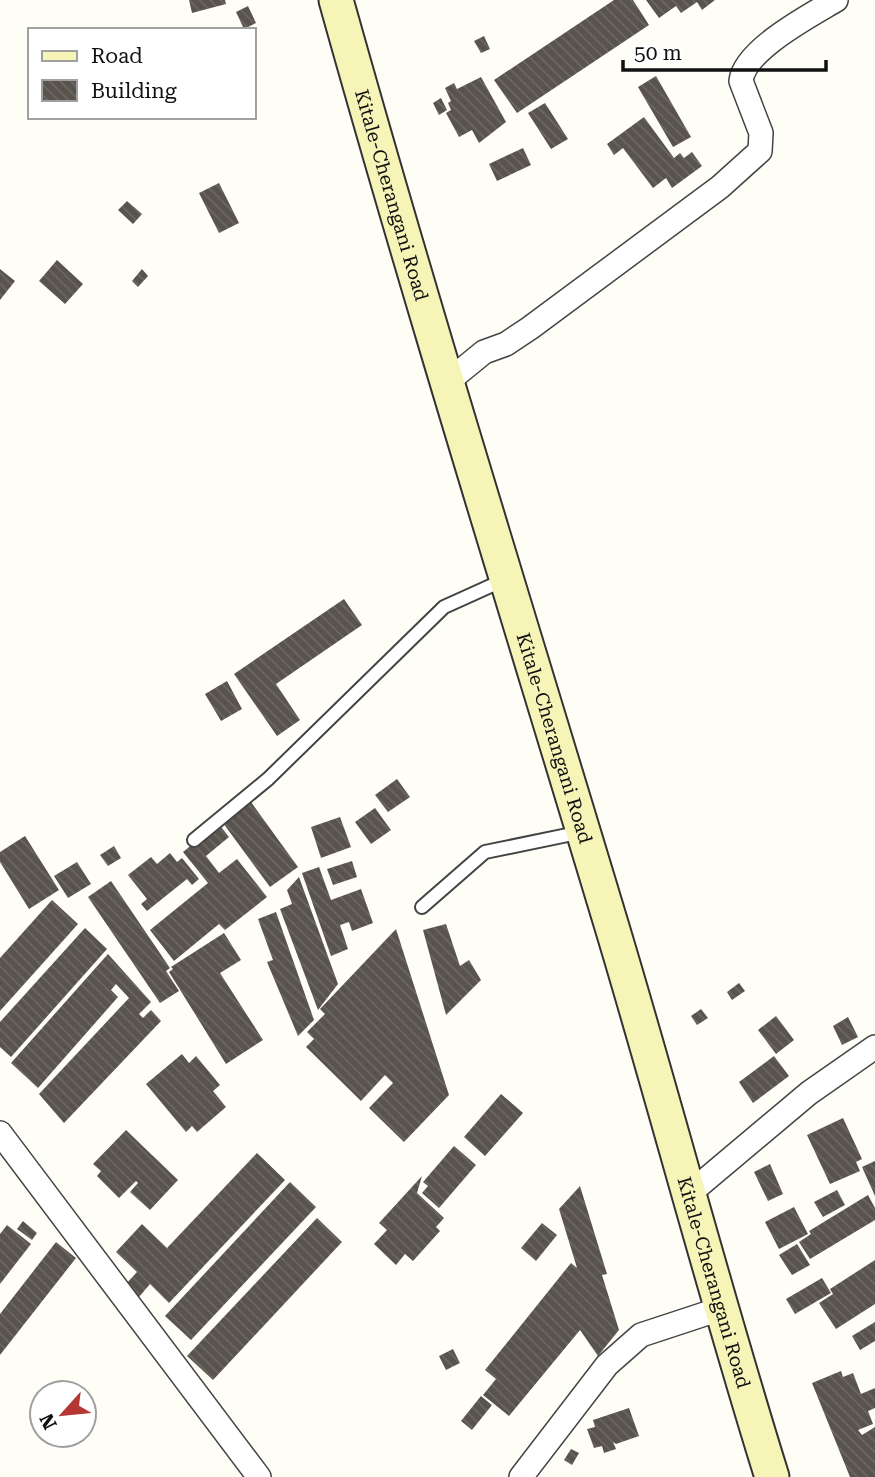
<svg xmlns="http://www.w3.org/2000/svg" width="875" height="1477" viewBox="0 0 875 1477" font-family="'Roboto Serif',serif">
  <style>
    .building { fill: url(#building-back-hatch) }
    .lines { fill: none; stroke-linecap: round; stroke-linejoin: round }
    .service-casing { stroke: #444; stroke-width: 16 }
    .minor-casing { stroke: #444; stroke-width: 26 }
    .secondary-casing { stroke: #333; stroke-width: 37 }
    .service { stroke: #fff; stroke-width: 12 }
    .minor { stroke: #fff; stroke-width: 23 }
    .secondary { stroke: #f7f4b7; stroke-width: 33 }
    .labels { text-anchor: middle; stroke-width: 7; stroke-linejoin: round; paint-order: stroke }
    .street-label { font-size: 19px; fill: #111; stroke: #fff }
  </style>
  <defs>
    <pattern id="building-back-hatch" width="6" height="6" patternUnits="userSpaceOnUse" patternTransform="scale(1.75)"><rect width="6" height="6" fill="#59534e"/><path d="M-1 5l2 2M0 0l6 6M5-1l2 2" fill="none" stroke="#6c6763"/></pattern>
  </defs>
  <rect width="100%" height="100%" fill="#fefdf6"/>
  <path class="building" d="M 189,0 L 225,0 L 226,4 L 192,13 Z
    M 614,0 L 633,0 L 649,25 L 517,113 L 494,80 Z
    M 646,0 L 715,0 L 702,10 L 697,2 L 681,13 L 676,6 L 659,18 Z
    M 248,6 L 256,23 L 244,29 L 236,12 Z
    M 484,36 L 490,49 L 481,53 L 474,41 Z
    M 656,76 L 691,137 L 673,147 L 638,87 Z
    M 481,77 L 506,122 L 479,143 L 472,130 L 459,137 L 446,113 L 451,110 L 448,103 L 451,101 L 445,88 L 454,83 L 457,89 Z
    M 441,98 L 447,110 L 439,115 L 433,103 Z
    M 545,103 L 568,139 L 551,149 L 528,113 Z
    M 644,117 L 674,158 L 680,153 L 684,158 L 692,152 L 702,166 L 672,188 L 666,178 L 653,188 L 623,148 L 614,155 L 607,144 Z
    M 523,148 L 531,165 L 497,181 L 489,164 Z
    M 219,183 L 239,223 L 219,233 L 199,193 Z
    M 127,201 L 142,214 L 133,224 L 118,210 Z
    M 57,260 L 83,284 L 65,304 L 39,281 Z
    M 0,269 L 15,281 L 0,300 Z
    M 142,269 L 148,276 L 138,287 L 132,281 Z
    M 344,599 L 362,625 L 276,684 L 300,720 L 277,736 L 234,674 Z
    M 227,681 L 242,709 L 221,721 L 205,694 Z
    M 397,779 L 410,797 L 388,812 L 375,795 Z
    M 251,802 L 298,867 L 270,887 L 223,823 Z
    M 375,808 L 391,830 L 371,844 L 355,822 Z
    M 340,817 L 351,847 L 321,858 L 311,827 Z
    M 218,823 L 229,837 L 206,856 L 219,873 L 237,859 L 267,897 L 225,930 L 219,924 L 174,961 L 150,930 L 208,883 L 183,852 Z
    M 25,836 L 59,890 L 29,909 L 0,862 L 0,852 Z
    M 114,846 L 121,858 L 108,866 L 100,855 Z
    M 170,853 L 177,862 L 182,858 L 199,879 L 192,885 L 187,879 L 147,911 L 141,904 L 147,899 L 128,875 L 151,857 L 157,864 Z
    M 352,861 L 357,877 L 333,885 L 327,869 Z
    M 77,862 L 91,884 L 68,898 L 54,876 Z
    M 319,867 L 331,900 L 361,889 L 373,923 L 352,931 L 349,922 L 340,925 L 348,949 L 331,956 L 302,873 Z
    M 299,877 L 338,984 L 318,1010 L 280,909 L 292,904 L 287,890 Z
    M 111,881 L 170,968 L 166,971 L 179,991 L 160,1003 L 88,897 Z
    M 52,900 L 78,924 L 0,1011 L 0,958 Z
    M 276,912 L 314,1020 L 298,1036 L 267,962 L 273,960 L 258,919 Z
    M 446,924 L 460,966 L 469,960 L 481,980 L 446,1015 L 423,930 Z
    M 85,928 L 107,949 L 11,1057 L 0,1047 L 0,1022 Z
    M 396,929 L 449,1095 L 404,1142 L 369,1108 L 393,1083 L 385,1075 L 361,1101 L 306,1047 L 314,1039 L 307,1032 L 325,1014 L 320,1009 Z
    M 224,933 L 241,960 L 220,973 L 263,1040 L 226,1064 L 169,972 L 173,969 L 171,967 Z
    M 108,954 L 151,1002 L 139,1014 L 143,1018 L 151,1010 L 161,1021 L 64,1123 L 39,1094 L 129,998 L 116,984 L 111,990 L 118,997 L 38,1088 L 11,1063 Z
    M 739,983 L 745,991 L 732,1000 L 727,992 Z
    M 701,1009 L 708,1018 L 697,1025 L 691,1016 Z
    M 776,1016 L 794,1040 L 776,1054 L 758,1030 Z
    M 848,1017 L 858,1037 L 842,1045 L 833,1026 Z
    M 182,1054 L 189,1063 L 196,1056 L 220,1085 L 213,1091 L 226,1107 L 197,1132 L 192,1126 L 186,1132 L 146,1084 Z
    M 774,1056 L 789,1076 L 753,1103 L 739,1082 Z
    M 501,1094 L 523,1113 L 485,1156 L 464,1137 Z
    M 843,1118 L 862,1159 L 856,1162 L 860,1171 L 830,1184 L 807,1135 Z
    M 126,1130 L 178,1180 L 150,1210 L 130,1192 L 138,1183 L 136,1181 L 119,1198 L 97,1176 L 101,1171 L 93,1164 Z
    M 454,1146 L 476,1165 L 439,1208 L 422,1193 L 428,1186 L 423,1182 Z
    M 257,1153 L 285,1180 L 169,1303 L 150,1284 L 139,1297 L 126,1284 L 137,1272 L 116,1252 L 142,1224 L 167,1248 Z
    M 875,1161 L 875,1196 L 862,1167 Z
    M 770,1164 L 783,1194 L 768,1201 L 754,1172 Z
    M 422,1176 L 417,1193 L 444,1218 L 436,1227 L 440,1231 L 413,1261 L 405,1254 L 396,1265 L 374,1244 L 387,1230 L 379,1223 Z
    M 290,1182 L 316,1207 L 191,1340 L 165,1316 Z
    M 580,1186 L 607,1274 L 602,1275 L 619,1330 L 598,1356 L 580,1330 L 509,1416 L 483,1395 L 496,1379 L 485,1370 L 571,1263 L 577,1268 L 559,1209 Z
    M 837,1190 L 845,1205 L 823,1217 L 814,1202 Z
    M 868,1195 L 875,1208 L 875,1220 L 810,1259 L 799,1242 L 811,1234 L 809,1231 Z
    M 794,1207 L 808,1234 L 779,1249 L 765,1222 Z
    M 317,1218 L 342,1242 L 213,1380 L 187,1356 Z
    M 23,1221 L 37,1233 L 32,1240 L 17,1229 Z
    M 542,1223 L 557,1235 L 536,1261 L 521,1248 Z
    M 7,1225 L 31,1244 L 0,1284 L 0,1234 Z
    M 56,1242 L 76,1258 L 0,1355 L 0,1314 Z
    M 797,1244 L 810,1265 L 792,1275 L 779,1255 Z
    M 875,1260 L 875,1304 L 836,1329 L 819,1303 L 833,1294 L 830,1289 Z
    M 822,1278 L 831,1293 L 795,1314 L 786,1299 Z
    M 875,1322 L 875,1341 L 860,1350 L 852,1336 Z
    M 453,1349 L 460,1363 L 446,1370 L 439,1356 Z
    M 841,1371 L 843,1377 L 853,1373 L 861,1394 L 875,1388 L 875,1408 L 868,1411 L 873,1424 L 858,1430 L 862,1435 L 875,1427 L 875,1477 L 850,1477 L 812,1383 Z
    M 481,1396 L 492,1405 L 472,1430 L 461,1421 Z
    M 629,1408 L 639,1436 L 616,1444 L 613,1442 L 616,1449 L 604,1453 L 602,1446 L 594,1448 L 587,1429 L 595,1427 L 593,1420 Z
    M 571,1449 L 579,1453 L 572,1465 L 564,1460 Z"/>
  <g class="lines">
    <g class="service-casing">
      <path id="service" d="M 194,840 L 268,779 L 444,607 L 506,579
        M 422,907 L 485,852 L 582,832"/>
    </g>
    <g class="minor-casing">
      <path id="minor" d="M 446,383 L 484,352 L 506,344 L 530,328 L 720,187 L 760,151 L 761,133 L 741,81 C 744,50 811,15 836,0
        M 0,1133 L 259,1477
        M 690,1193 L 809,1093 L 875,1047
        M 521,1477 L 607,1365 L 641,1335 L 720,1309"/>
    </g>
    <g class="secondary-casing">
      <g id="secondary">
        <path id="s1" d="M 336,0 C 423,311 519,618 612,927 C 667,1110 715,1295 772,1477"/>
      </g>
    </g>
    <use href="#service" class="service"/>
    <use href="#minor" class="minor"/>
    <use href="#secondary" class="secondary"/>
  </g>
  <g class="labels">
    <g class="street-label">
      <text dy="7" stroke="none"><textPath href="#s1" startOffset="203">Kitale-Cherangani Road</textPath></text>
      <text dy="7" stroke="none"><textPath href="#s1" startOffset="770">Kitale-Cherangani Road</textPath></text>
      <text dy="7" stroke="none"><textPath href="#s1" startOffset="1337">Kitale-Cherangani Road</textPath></text>
    </g>
  </g>
  <rect x="28" y="28" width="228" height="91" fill="#ffffff" stroke="#a0a0a0" stroke-width="2"/>
  <rect x="42" y="51" width="35" height="10" fill="#f7f4b7" stroke="#a0a0a0" stroke-width="2"/>
  <text x="91" y="63" font-size="21" fill="#111111">Road</text>
  <rect x="42" y="80" width="35" height="21" fill="url(#building-back-hatch)" stroke="#a0a0a0" stroke-width="2"/>
  <text x="91" y="98" font-size="21" fill="#111111">Building</text>
  <g transform="translate(63 1414) rotate(243)"><circle r="33" fill="#ffffff" stroke="#a0a0a0" stroke-width="2"/>
  <path d="M0-5L12 26L0 18L-12 26Z" fill="#b43635"/>
  <text y="-10" font-size="19" font-weight="bold" text-anchor="middle" fill="#111111">N</text>
  </g>
  <path d="M623 60v10h203v-10" fill="none" stroke="#111111" stroke-width="3.5"/>
  <text x="634" y="60" font-size="21" fill="#111111" stroke="#ffffff" stroke-width="5" paint-order="stroke">50 m</text>
</svg>
